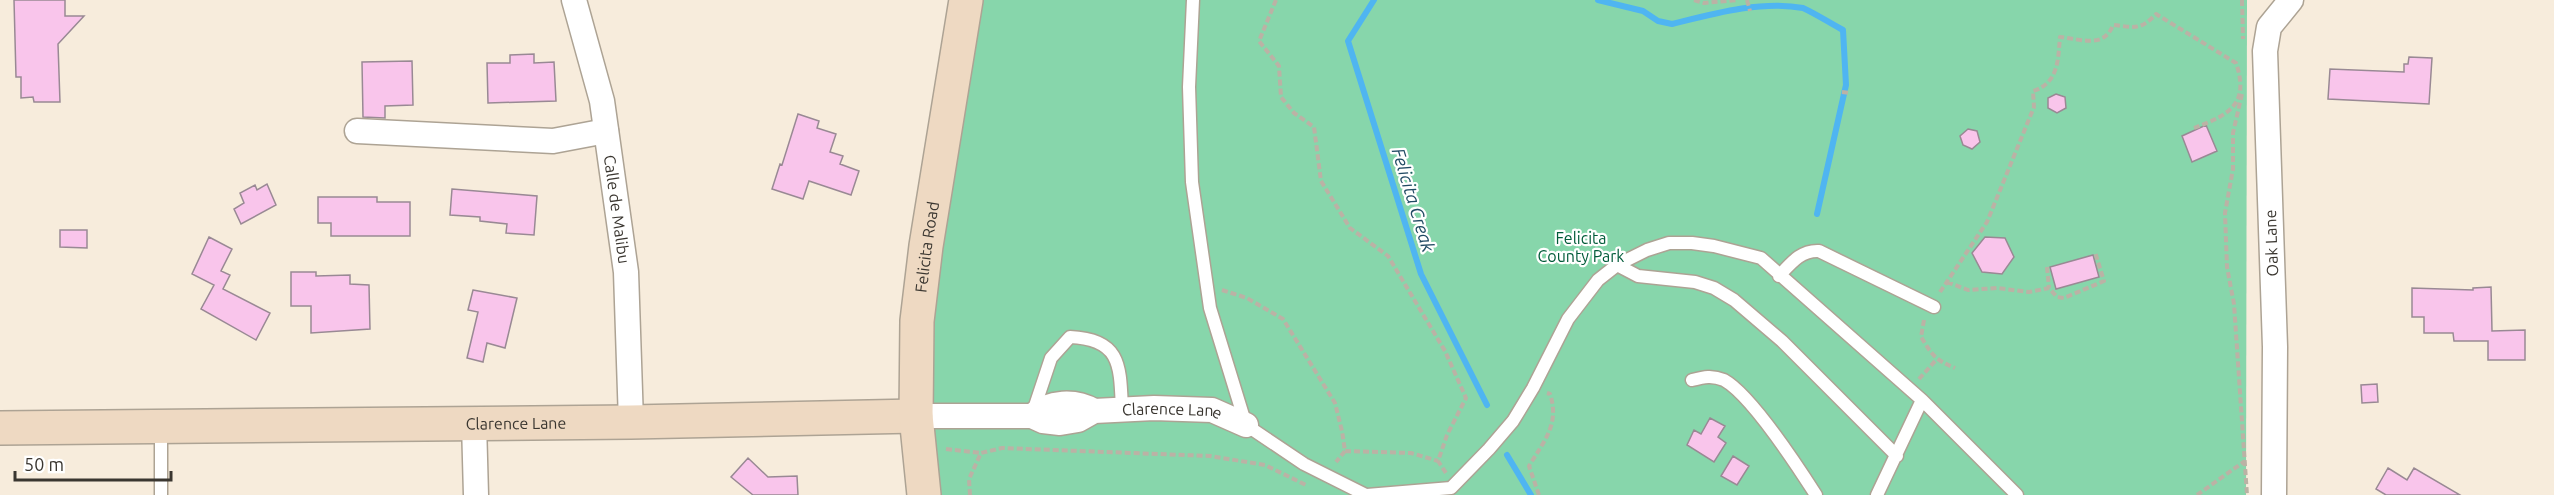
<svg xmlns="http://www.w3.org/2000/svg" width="2554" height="495" viewBox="0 0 2554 495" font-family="Ubuntu,sans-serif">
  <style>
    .green { fill: #87d6ab }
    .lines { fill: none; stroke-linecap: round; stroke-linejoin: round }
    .stream { stroke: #4fb5f1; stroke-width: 6 }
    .building { fill: #f9c5eb; stroke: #998994; stroke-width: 1.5 }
    .lane-casing { stroke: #ada394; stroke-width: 15 }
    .street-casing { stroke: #ada394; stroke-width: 27 }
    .secondary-casing { stroke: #ada394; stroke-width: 36 }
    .path { stroke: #bbb2a5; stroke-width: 4; stroke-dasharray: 6 3; stroke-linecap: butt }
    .lane { stroke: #fff; stroke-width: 12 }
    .street { stroke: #fff; stroke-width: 24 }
    .secondary { stroke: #eed9c2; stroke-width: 33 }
    .labels { text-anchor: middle; stroke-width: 4.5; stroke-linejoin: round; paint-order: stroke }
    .street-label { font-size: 16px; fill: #3a3630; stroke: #fff }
    .park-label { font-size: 16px; fill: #015b39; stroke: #fff }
    .water-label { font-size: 18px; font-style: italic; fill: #204a63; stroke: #fff }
  </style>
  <rect width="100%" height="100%" fill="#f7ecdc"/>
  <path class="green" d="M 966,0 L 2247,0 L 2246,495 L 924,495 L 916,416 Z"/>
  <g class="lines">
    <path class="stream" d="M 1374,0 L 1348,41 L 1421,274 L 1487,405
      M 1598,0 L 1643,11 L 1658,21 L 1672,24 C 1712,14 1762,0 1803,8 C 1816,14 1830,23 1843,30 L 1846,85 L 1817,214
      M 1507,455 L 1531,495"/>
  </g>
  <path class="building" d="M 14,0 L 65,0 L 65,16 L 84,16 L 58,44 L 60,102 L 34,102 L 33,97 L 21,98 L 21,77 L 16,77 Z
    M 534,54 L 534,63 L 554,62 L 556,101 L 488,103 L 487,63 L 510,63 L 510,55 Z
    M 2409,57 L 2432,58 L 2429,104 L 2328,99 L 2330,69 L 2404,72 L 2404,64 L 2408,64 Z
    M 412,61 L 413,105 L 385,106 L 385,118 L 363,117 L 362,62 Z
    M 2056,94 L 2065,97 L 2066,108 L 2057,113 L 2048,108 L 2048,98 Z
    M 798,114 L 819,121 L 817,128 L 836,134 L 830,152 L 843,156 L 840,164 L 859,171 L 851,195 L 809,181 L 803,199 L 772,189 L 780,164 L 782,165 Z
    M 2206,125 L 2217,151 L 2192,162 L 2182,136 Z
    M 1968,129 L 1977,131 L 1980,142 L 1972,149 L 1963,145 L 1960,136 Z
    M 267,184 L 276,205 L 241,224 L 234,209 L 244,203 L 240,193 L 255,185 L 257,190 Z
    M 452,189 L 537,196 L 534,235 L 506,233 L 507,224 L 480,221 L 480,217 L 450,215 Z
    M 318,197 L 377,197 L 377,202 L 410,202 L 410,236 L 331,236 L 331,223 L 318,223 Z
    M 60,230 L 87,230 L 87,248 L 60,247 Z
    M 209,237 L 232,249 L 221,271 L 230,275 L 223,289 L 270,313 L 256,340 L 201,309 L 214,285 L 192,274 Z
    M 1985,237 L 2005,238 L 2014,257 L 2002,274 L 1982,272 L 1972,253 Z
    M 2093,255 L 2099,277 L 2056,289 L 2050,267 Z
    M 291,272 L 316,272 L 316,276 L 350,275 L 350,284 L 369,285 L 370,329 L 311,333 L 311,306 L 291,306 Z
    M 2491,287 L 2492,331 L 2525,330 L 2525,360 L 2488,360 L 2488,341 L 2454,341 L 2453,333 L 2424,333 L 2424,317 L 2412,317 L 2412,288 L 2473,290 L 2473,288 Z
    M 473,290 L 517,298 L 505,348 L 487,343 L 483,362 L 467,358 L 478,312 L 468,310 Z
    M 2377,384 L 2378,402 L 2362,403 L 2361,385 Z
    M 1710,418 L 1725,426 L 1718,437 L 1726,443 L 1714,462 L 1687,445 L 1694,430 L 1701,434 Z
    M 1733,456 L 1749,466 L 1737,485 L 1721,476 Z
    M 748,458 L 768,477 L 797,476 L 798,495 L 753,495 L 731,477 Z
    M 2388,468 L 2407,480 L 2414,468 L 2460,495 L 2386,495 L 2376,489 Z"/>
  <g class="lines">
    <g class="lane-casing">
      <path id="lane" d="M 1193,0 L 1189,87 L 1192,182 L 1210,308 L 1246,425 L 1304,464 L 1366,495
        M 1617,265 L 1638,276 L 1695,282 L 1714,288 L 1734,300 L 1782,341 L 1897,456
        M 1779,276 C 1791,263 1801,250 1819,251 L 1934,307
        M 1692,380 C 1704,377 1712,375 1724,380 C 1751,395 1798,467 1816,495
        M 1033,412 L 1051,358 L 1070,337 C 1122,339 1120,367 1122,410
        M 161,428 L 161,495
        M 1367,495 L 1451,488 L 1489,449 L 1513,421 L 1533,388 L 1568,319 L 1598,280 L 1617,265 L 1647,250 L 1669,243 L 1692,243 L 1714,246 L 1761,258 L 1922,400 L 2017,495
        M 1877,495 L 1922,400"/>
    </g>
    <g class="street-casing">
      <g id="street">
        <path id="s1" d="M 574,0 L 602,101 L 626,272 L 631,422"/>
        <path d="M 357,131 L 553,141 L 606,131"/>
        <path id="s2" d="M 916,416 L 1032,416 L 1043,421 L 1060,423 L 1078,420 L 1094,411 L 1154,408 L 1212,410 L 1246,425"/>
        <path d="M 1032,416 C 1050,401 1075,400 1094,411"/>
        <path d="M 474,423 L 476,495"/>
        <path d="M 2274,495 L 2275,347 L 2265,51 L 2269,27 L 2291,0"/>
      </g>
    </g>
    <g class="secondary-casing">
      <g id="secondary">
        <path id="s3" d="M 0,428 L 631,422 L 916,416"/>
        <path id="s4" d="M 924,495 L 916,416 L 917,321 L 926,246 L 966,0"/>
      </g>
    </g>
    <path class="path" d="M 1276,0 L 1259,41 L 1279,66 L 1281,97 L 1294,113 L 1314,127 L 1321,181 L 1350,228 L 1388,256 L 1445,351 L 1466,398 L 1447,435 L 1438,461 L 1446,473
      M 1694,0 L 1704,3 L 1737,0
      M 1747,0 L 1750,11
      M 2242,0 L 2243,39
      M 1842,92 L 1851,93
      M 2242,94 L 2233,133 L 2233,169 L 2225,213 L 2227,267 L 2234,304 L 2247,495
      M 2047,267 L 2049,288
      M 1947,282 L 1968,290 L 1997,288 L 2029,292 L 2049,288 L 2057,297 L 2064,298 L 2104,281 L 2095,252
      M 1222,290 L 1247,298 L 1283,319 L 1335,403 L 1342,431 L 1345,451 L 1336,462
      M 1940,292 L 1987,222 L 2034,107 L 2033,91 C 2059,83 2058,59 2060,37 C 2081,39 2104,49 2113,25 C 2134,27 2140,31 2156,14 L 2236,63 C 2250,104 2229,115 2194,128
      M 1924,320 L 1921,337 C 1933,356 1934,359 1955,368
      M 1919,379 L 1936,360
      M 946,449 L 981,453
      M 1345,451 L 1411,453 L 1438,461
      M 970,495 L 969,479 L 981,453 L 1002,448 L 1210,456 L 1265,465 L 1308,486
      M 1539,495 L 1529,466 C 1544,441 1560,424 1550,394 L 1547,393
      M 2197,495 L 2245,461"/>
    <use href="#lane" class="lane"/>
    <use href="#street" class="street"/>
    <use href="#secondary" class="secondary"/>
  </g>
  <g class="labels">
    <g class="street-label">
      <text dy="6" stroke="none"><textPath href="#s1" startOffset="214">Calle de Malibu</textPath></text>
      <text transform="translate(2271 243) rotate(-92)" y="6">Oak Lane</text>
      <text dy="6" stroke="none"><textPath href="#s4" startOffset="249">Felicita Road</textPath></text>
      <text dy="6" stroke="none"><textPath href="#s2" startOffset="260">Clarence Lane</textPath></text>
      <text dy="6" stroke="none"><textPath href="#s3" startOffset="516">Clarence Lane</textPath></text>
    </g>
    <g class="park-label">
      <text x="1581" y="244">Felicita<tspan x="1581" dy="18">County Park</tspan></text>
    </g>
    <g class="water-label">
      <text transform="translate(1413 200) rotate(73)" y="6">Felicita Creak</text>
    </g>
  </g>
  <path d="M15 471v9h156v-9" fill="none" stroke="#3a3630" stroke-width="3"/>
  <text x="24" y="471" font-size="18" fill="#3a3630" stroke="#ffffff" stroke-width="4.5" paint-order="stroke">50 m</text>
</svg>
